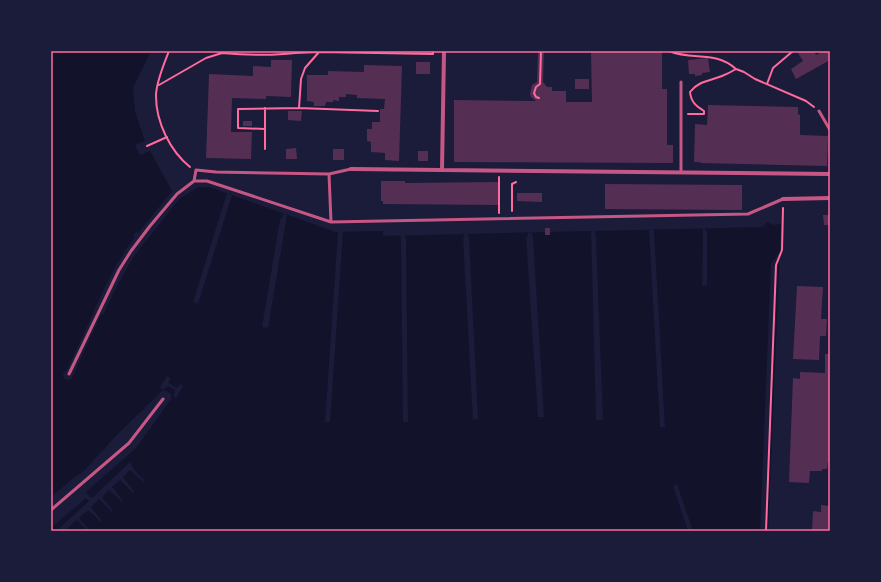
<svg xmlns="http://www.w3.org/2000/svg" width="881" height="582" viewBox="0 0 881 582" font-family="Rubik,sans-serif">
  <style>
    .water { fill: #12122b }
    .pier { fill: #1b1b3a }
    .building { fill: #542f53 }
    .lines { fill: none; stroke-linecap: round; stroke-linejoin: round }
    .path { stroke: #ff6b9d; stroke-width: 2 }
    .service { stroke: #c65784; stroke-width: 3 }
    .minor { stroke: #c65784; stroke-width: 4 }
    .neatline { fill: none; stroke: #ff6b9d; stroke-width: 1.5 }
  </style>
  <rect width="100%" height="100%" fill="#1b1b3a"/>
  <path class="water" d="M 51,51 L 151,51 L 133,88 L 135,112 L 145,141 L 135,145 L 140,155 L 150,151 L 172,191 L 138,233 L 133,236 L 135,237 L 115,267 L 94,310 L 95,311 L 67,370 L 63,374 L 67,380 L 71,379 L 101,314 L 134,256 L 179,199 L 198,187 L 209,187 L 336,232 L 383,231 L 383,236 L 762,227 L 767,222 L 773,225 L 781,224 L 768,531 L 51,531 L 51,523 L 136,448 L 171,399 L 171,394 L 162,391 L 115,437 L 83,472 L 75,477 L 51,497 Z"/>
  <path class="pier" d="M 197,185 L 198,187 L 179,199 L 134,256 L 120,279 L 103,315 L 101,314 L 72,378 L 69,380 L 64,379 L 63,374 L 67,370 L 107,283 L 126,249 L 135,237 L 133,236 L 136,232 L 139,233 L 173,190 L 173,192 L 140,235 L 136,235 L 137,238 L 117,268 L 96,309 L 96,311 L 69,371 L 65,375 L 67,378 L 70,377 L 99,313 L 102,312 L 119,278 L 132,255 L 178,197 Z
    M 227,193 L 232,195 L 198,304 L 193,302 Z
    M 283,214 L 287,215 L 268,328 L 262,327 L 280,219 L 281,219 Z
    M 703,228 L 705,228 L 705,231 L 707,231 L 707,285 L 702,286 Z
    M 649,230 L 654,230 L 665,427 L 660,427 Z
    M 591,231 L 595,231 L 596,237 L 603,420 L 596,420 Z
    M 338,232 L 343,232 L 330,422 L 325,422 Z
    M 528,233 L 532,233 L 533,237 L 544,417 L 538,417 L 526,237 L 528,237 Z
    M 464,234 L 468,234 L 469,238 L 478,419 L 473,420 L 463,238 L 464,238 Z
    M 401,235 L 405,235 L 406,239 L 408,422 L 403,422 Z
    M 781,250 L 781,260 L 778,266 L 767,531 L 760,531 L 771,264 Z
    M 167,376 L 170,378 L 169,383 L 176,388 L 181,384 L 183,386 L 176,398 L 174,396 L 175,390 L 168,386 L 163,390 L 160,387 Z
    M 162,391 L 166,391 L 171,394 L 171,399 L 136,448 L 89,489 L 86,493 L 92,498 L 130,462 L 135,471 L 145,481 L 144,482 L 130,470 L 123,477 L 134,491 L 133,493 L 120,480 L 112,487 L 123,501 L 122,502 L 109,490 L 102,497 L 113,511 L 112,512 L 99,499 L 91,507 L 102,521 L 101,522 L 88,510 L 79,518 L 90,531 L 88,531 L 77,520 L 68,528 L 69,531 L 56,531 L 89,501 L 86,498 L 51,528 L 51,521 L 135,447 L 169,399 L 169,395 L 165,393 L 161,394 L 85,473 L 76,478 L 65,489 L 51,499 L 51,497 L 75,477 L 83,472 L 115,437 Z
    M 677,484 L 693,531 L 688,531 L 673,486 Z"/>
  <path class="building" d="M 538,51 L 544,51 L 543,82 L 547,87 L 552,87 L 552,91 L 566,91 L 566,102 L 592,102 L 591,52 L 595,52 L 595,51 L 662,51 L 662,89 L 667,89 L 667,145 L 673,145 L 673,163 L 454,162 L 454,100 L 536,101 L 531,97 L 530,94 L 532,85 L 537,82 Z
    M 802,51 L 814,51 L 816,55 L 824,51 L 830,51 L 830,60 L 796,79 L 791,69 L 803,61 L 798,53 Z
    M 708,58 L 710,72 L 702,73 L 702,75 L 695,76 L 695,74 L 689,74 L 688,60 Z
    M 271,60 L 292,60 L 291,97 L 266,96 L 266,99 L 232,98 L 231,132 L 252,132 L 251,159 L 206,158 L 209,74 L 253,76 L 253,66 L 271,67 Z
    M 416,62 L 430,62 L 430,74 L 416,74 Z
    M 364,65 L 402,66 L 399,161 L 385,160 L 385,153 L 371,152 L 371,142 L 367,141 L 367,129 L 372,129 L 372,122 L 380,122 L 380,109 L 384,109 L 385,99 L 357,98 L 357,95 L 346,94 L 346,97 L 339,97 L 339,101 L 333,100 L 333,102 L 326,102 L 325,106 L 314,106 L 314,102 L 307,101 L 307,75 L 328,75 L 328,71 L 364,72 Z
    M 575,79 L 589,79 L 589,89 L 575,89 Z
    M 708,105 L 798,107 L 798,114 L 800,115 L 800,135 L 828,136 L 827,166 L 700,163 L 701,162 L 694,162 L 695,124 L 707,125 Z
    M 288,111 L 302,111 L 301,121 L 288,120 Z
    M 243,121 L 252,121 L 252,126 L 243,126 Z
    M 296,148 L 297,159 L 286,159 L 286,149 Z
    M 333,149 L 344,149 L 344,160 L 333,160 Z
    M 418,151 L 428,151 L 428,161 L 418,161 Z
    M 381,181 L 405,181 L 405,183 L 498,182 L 498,205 L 383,204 L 383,201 L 381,201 Z
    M 605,184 L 742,185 L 742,210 L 605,209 Z
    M 517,193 L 542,193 L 542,202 L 517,201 Z
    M 823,215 L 830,215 L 830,225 L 824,225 Z
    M 545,228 L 550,228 L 550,235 L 545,235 Z
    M 797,286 L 823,287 L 821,319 L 827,319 L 826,336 L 820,336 L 819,360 L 793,359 Z
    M 825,354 L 830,354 L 830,462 L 828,462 L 827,469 L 822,469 L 822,471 L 810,471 L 809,483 L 789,482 L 793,378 L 800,379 L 800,372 L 825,373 Z
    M 821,505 L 830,506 L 830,531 L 812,531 L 813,511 L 821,512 Z"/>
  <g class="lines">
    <path class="path" d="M 169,51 C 164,64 156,82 156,96 C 156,122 170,151 190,167
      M 219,51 L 222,53 C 247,55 271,56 295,53 L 296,51
      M 669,51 C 693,61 715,50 736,69
      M 295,53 L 319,52 L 433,54 L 433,51
      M 767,84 L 773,68 L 793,51
      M 159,85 L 206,58 L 222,53
      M 539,98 L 536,97 L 534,93 L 536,87 L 540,84 L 541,51
      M 265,108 L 265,129 L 238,128 L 238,109 L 299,108 L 301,79 L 305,68 L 319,52
      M 299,108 L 378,111
      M 688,114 L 704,114 L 704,111 C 696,106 691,102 690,92 C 698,81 710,81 722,76 C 727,74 731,72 736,69 L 744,72 L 755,79 L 806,101 L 814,107
      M 265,129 L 265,149
      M 147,146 L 167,137
      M 512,211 L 512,184 L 516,182
      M 499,213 L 499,177
      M 766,531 L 776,265 L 782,250 L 783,208"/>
    <path class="service" d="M 819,111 L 830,130
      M 681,172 L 681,82
      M 329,174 L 331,222
      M 194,181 L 196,170 L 216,172 L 329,174 L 351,169
      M 69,374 L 119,270 L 131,251 L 150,226 L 177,194 L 194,181 L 207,181 L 331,222 L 748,214 L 783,199
      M 51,510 L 129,443 L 163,399"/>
    <path class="minor" d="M 351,169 L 830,174
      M 442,170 L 444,51
      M 783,199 L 830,198"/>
  </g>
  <rect width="881" height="582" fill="none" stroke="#1b1b3a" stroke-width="104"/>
  <rect x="52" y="52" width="777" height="478" class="neatline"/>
</svg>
